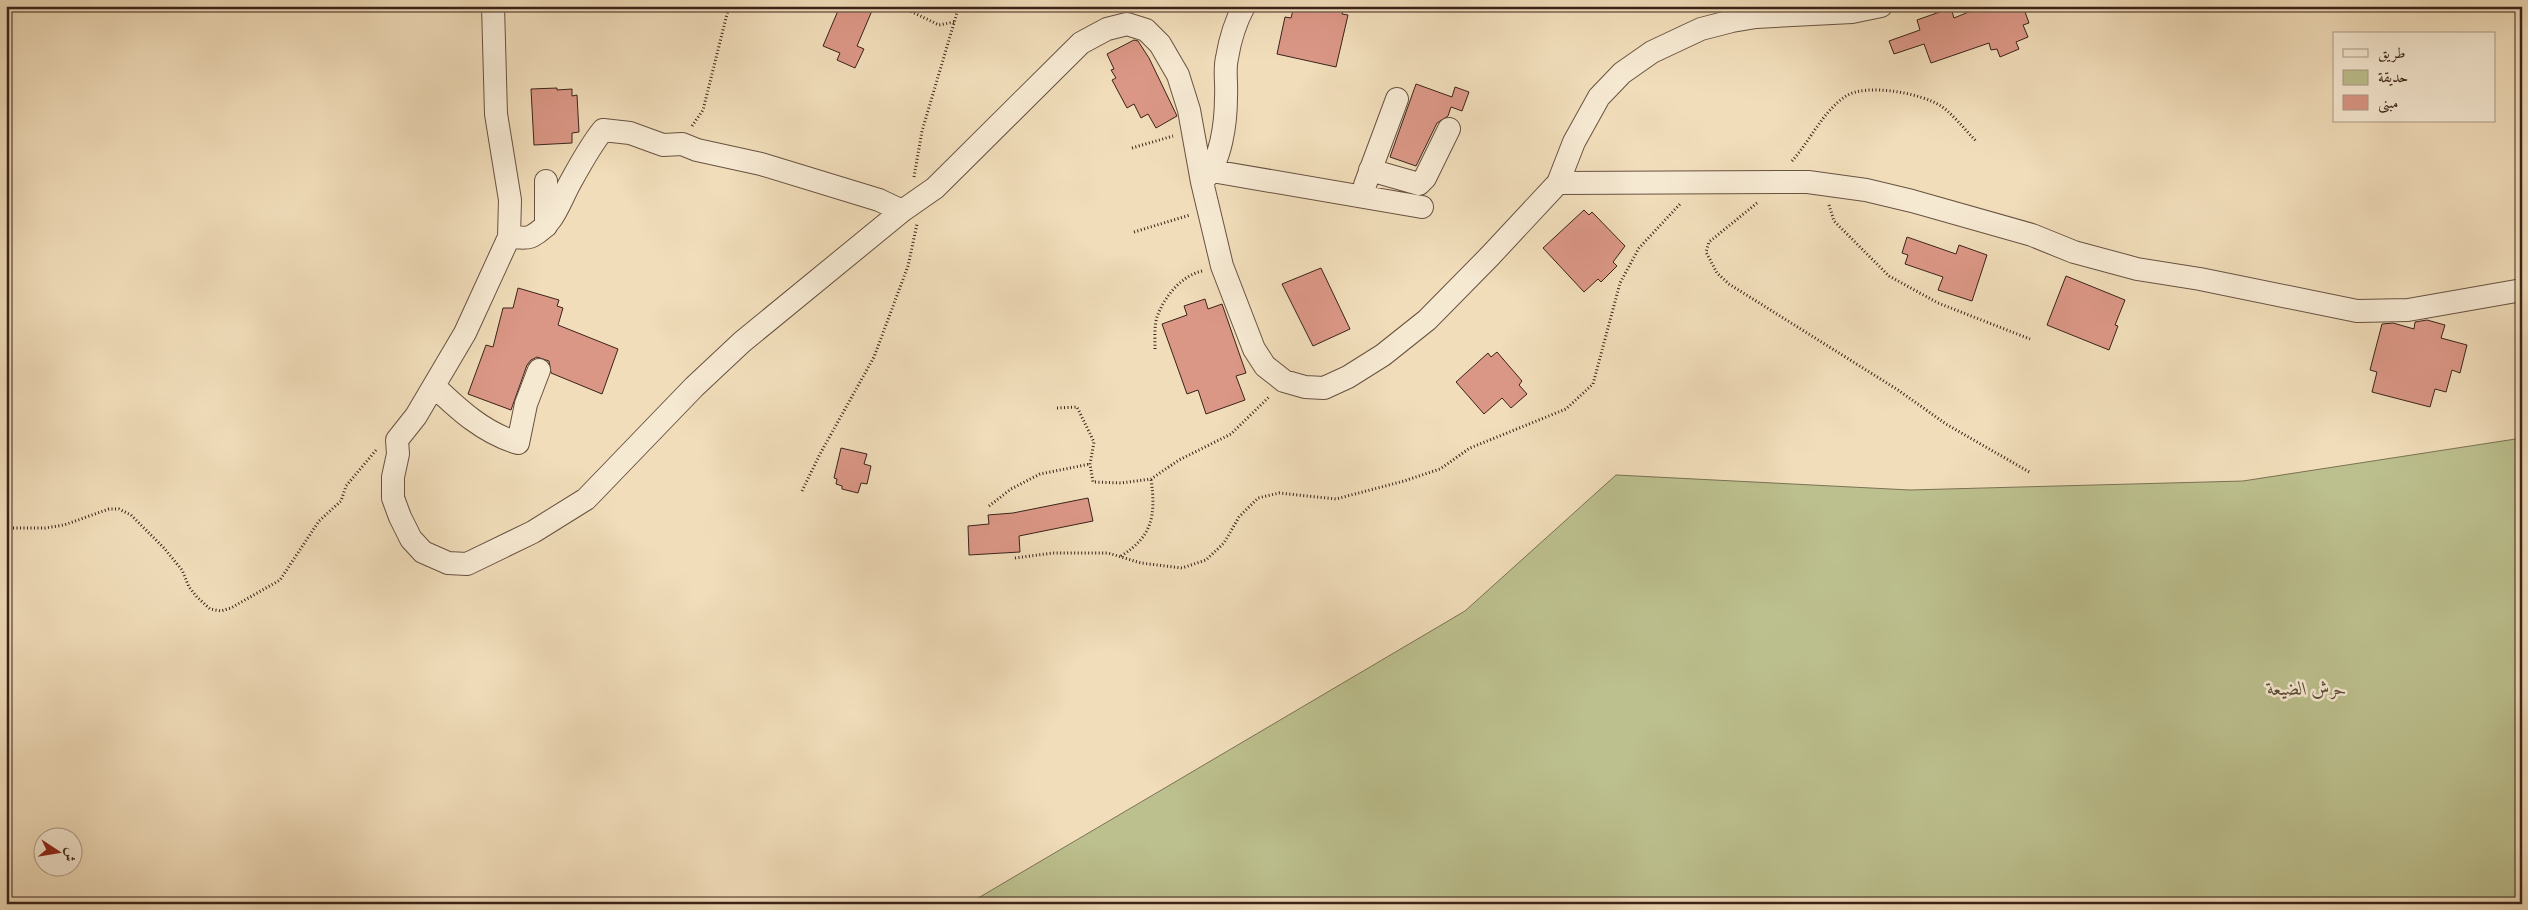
<svg xmlns="http://www.w3.org/2000/svg" width="2528" height="910" viewBox="0 0 2528 910" font-family="'IM FELL English',Amiri,serif">
  <style>
    .green { fill: #bcc08e; stroke: #7b7254 }
    .building { fill: #db9786; stroke: #3a2319 }
    .lines { fill: none; stroke-linecap: round; stroke-linejoin: round }
    .minor-casing { stroke: #685241; stroke-width: 24 }
    .path { stroke: #3a2319; stroke-width: 3; stroke-dasharray: 1 2.5; stroke-linecap: butt }
    .minor { stroke: #f6e9d2; stroke-width: 22 }
    .labels { text-anchor: middle; stroke-width: 5; stroke-linejoin: round; paint-order: stroke }
    .park-label { font-size: 19px; font-style: italic; fill: #5a4a36; stroke: #f6e9d2 }
  </style>
  <rect width="100%" height="100%" fill="#f1ddba"/>
  <filter id="stains"><feTurbulence type="fractalNoise" baseFrequency=".004" numOctaves="4"/><feColorMatrix values="0 0 0 0 .2 0 0 0 0 .09 0 0 0 0 .02 0 0 0 .5 -.17"/></filter>
  <radialGradient id="worn" r=".72"><stop offset=".6" stop-color="#630" stop-opacity="0"/><stop offset="1" stop-color="#630" stop-opacity=".3"/></radialGradient>
  <path class="green" d="M 2522,438 L 2522,904 L 968,904 L 1465,611 L 1616,475 L 1910,490 L 2243,481 Z"/>
  <path class="building" d="M 840,6 L 874,6 L 857,46 L 864,49 L 855,68 L 837,60 L 840,53 L 823,46 Z
    M 1298,6 L 1338,6 L 1337,9 L 1343,11 L 1342,14 L 1348,15 L 1336,67 L 1277,54 L 1285,17 L 1291,18 L 1293,10 L 1297,11 Z
    M 1983,6 L 2015,6 L 2017,12 L 2024,9 L 2029,23 L 2023,25 L 2028,37 L 2016,42 L 2019,49 L 2000,57 L 1997,49 L 1991,50 L 1989,43 L 1931,63 L 1924,44 L 1894,54 L 1889,41 L 1920,30 L 1917,20 L 1951,8 L 1954,18 Z
    M 1134,40 L 1138,41 L 1149,58 L 1177,116 L 1156,128 L 1148,114 L 1141,118 L 1134,104 L 1127,108 L 1112,80 L 1116,78 L 1111,70 L 1114,69 L 1107,54 Z
    M 1416,84 L 1452,97 L 1455,87 L 1469,92 L 1462,111 L 1451,107 L 1448,116 L 1437,123 L 1416,166 L 1390,157 Z
    M 557,88 L 557,90 L 572,89 L 572,96 L 577,95 L 579,132 L 572,133 L 572,143 L 534,145 L 531,89 Z
    M 1584,210 L 1589,215 L 1592,212 L 1625,246 L 1613,262 L 1617,266 L 1601,282 L 1598,279 L 1584,292 L 1543,248 Z
    M 1907,237 L 1956,254 L 1959,245 L 1987,255 L 1972,301 L 1938,290 L 1943,277 L 1905,264 L 1908,255 L 1902,253 Z
    M 1321,268 L 1350,329 L 1313,346 L 1282,284 Z
    M 2066,276 L 2125,300 L 2115,325 L 2118,326 L 2109,350 L 2047,325 Z
    M 518,288 L 559,300 L 557,306 L 563,308 L 558,325 L 618,349 L 602,394 L 551,373 L 549,361 L 537,357 L 531,360 L 527,365 L 511,410 L 468,394 L 486,345 L 493,347 L 503,308 L 513,308 Z
    M 1205,299 L 1208,309 L 1222,304 L 1246,373 L 1236,376 L 1245,400 L 1206,414 L 1198,390 L 1187,394 L 1162,324 L 1187,315 L 1184,306 Z
    M 2427,320 L 2445,325 L 2441,338 L 2467,345 L 2460,373 L 2452,370 L 2446,392 L 2435,389 L 2430,407 L 2372,392 L 2377,372 L 2370,370 L 2382,324 L 2393,323 L 2414,329 L 2415,322 Z
    M 1497,352 L 1522,381 L 1519,385 L 1527,394 L 1511,408 L 1502,398 L 1484,414 L 1456,382 L 1488,353 L 1491,357 Z
    M 841,448 L 867,454 L 864,464 L 871,466 L 867,484 L 861,483 L 858,493 L 842,489 L 842,486 L 836,484 L 837,479 L 834,478 Z
    M 1088,498 L 1093,521 L 1019,536 L 1020,552 L 969,555 L 968,526 L 989,524 L 988,515 L 1013,513 Z"/>
  <g class="lines">
    <g class="minor-casing">
      <path id="minor" d="M 493,6 L 496,114 L 510,200 L 509,237 L 465,333 L 416,416 L 397,440 L 398,454 L 393,477 L 393,498 L 400,517 L 411,539 L 423,552 L 448,563 L 467,564 L 533,532 L 586,499 L 694,387 L 742,342 L 902,211 L 935,188 L 1081,43 L 1107,29 L 1127,24 L 1146,30 L 1160,44 L 1178,75 L 1189,110 L 1202,182 L 1222,266 L 1254,349 L 1265,366 L 1284,381 L 1305,387 L 1324,388 L 1348,377 L 1383,355 L 1427,320 L 1490,256 L 1558,183 L 1574,142 L 1599,97 L 1622,73 L 1652,52 L 1701,29 L 1732,21 L 1756,17 L 1852,12 L 1881,6
        M 1370,170 L 1419,184 L 1425,178 L 1449,129
        M 1212,171 L 1422,207
        M 546,181 L 546,226
        M 1203,181 C 1221,162 1226,123 1226,97 C 1227,84 1224,70 1227,58 C 1230,39 1235,23 1244,6
        M 1558,183 L 1808,182 L 1866,190 L 1912,201 L 2032,235 L 2074,252 L 2137,269 L 2200,279 L 2357,311 L 2408,310 L 2522,290
        M 1365,185 L 1397,99
        M 509,237 C 516,237 527,239 532,236 C 554,224 559,203 570,183 C 580,165 590,146 603,130 L 630,133 L 663,145 L 682,144 L 697,150 L 761,164 L 879,200 L 902,211
        M 434,386 C 459,410 484,433 518,443 L 526,404 L 539,370"/>
    </g>
    <path class="path" d="M 901,9 L 906,9 L 939,25 L 954,22
      M 692,126 L 703,110 L 729,6
      M 1132,148 L 1173,136
      M 1792,161 C 1810,141 1823,111 1846,96 C 1866,83 1921,93 1941,106 C 1954,115 1965,130 1976,141
      M 914,177 L 922,131 L 959,6
      M 1757,203 L 1709,242 L 1706,252 L 1717,273 L 1729,284 L 1898,390 L 1946,424 L 2031,473
      M 1829,205 L 1834,221 L 1889,276 L 1938,303 L 2030,339
      M 1134,232 L 1190,215
      M 1155,349 C 1155,339 1154,327 1157,317 C 1164,297 1181,276 1202,271
      M 1057,408 L 1077,407 L 1094,442 L 1090,464 L 1093,482 L 1121,483 L 1151,479 L 1179,460 L 1231,434 L 1270,396
      M 802,491 L 820,454 L 874,357 L 908,266 L 917,224
      M 989,506 L 1011,489 L 1040,474 L 1090,464
      M 6,528 L 45,528 L 64,525 L 109,509 L 119,509 L 131,515 L 164,548 L 182,570 L 189,587 L 197,597 L 210,609 L 221,611 L 231,608 L 280,580 L 319,521 L 341,501 L 346,486 L 377,449
      M 1121,556 C 1153,536 1156,515 1151,479
      M 1015,558 L 1053,553 L 1108,553 L 1141,563 L 1182,568 L 1206,560 L 1224,543 L 1239,517 L 1258,498 L 1279,493 L 1336,499 L 1404,481 L 1440,469 L 1470,448 L 1566,409 L 1593,384 L 1620,283 L 1639,248 L 1681,203"/>
    <use href="#minor" class="minor"/>
  </g>
  <g class="labels">
    <g class="park-label">
      <text x="2307" y="695">حرش الضيعة</text>
    </g>
  </g>
  <rect width="2528" height="910" fill="none" stroke="#f1ddba" stroke-width="25"/>
  <rect x="8" y="8" width="2513" height="895" fill="none" stroke="#3a2319" stroke-width="2.5"/>
  <rect x="12" y="12" width="2503" height="885" fill="none" stroke="#3a2319"/>
  <rect x="2333" y="32" width="162" height="90" fill="#f6e9d2" stroke="#ab9a88"/>
  <rect x="2343" y="49" width="25" height="8" fill="#f6e9d2" stroke="#ab9a88"/>
  <text x="2378" y="58" font-size="15" fill="#3a2319">طريق</text>
  <rect x="2343" y="70" width="25" height="15" fill="#bcc08e" stroke="#ab9a88"/>
  <text x="2378" y="82" font-size="15" fill="#3a2319">حديقة</text>
  <rect x="2343" y="95" width="25" height="15" fill="#db9786" stroke="#ab9a88"/>
  <text x="2378" y="108" font-size="15" fill="#3a2319">مبنى</text>
  <g transform="translate(58 852) rotate(102)"><circle r="24" fill="#f6e9d2" stroke="#ab9a88"/>
  <path d="M0-4L9 19L0 12L-9 19Z" fill="#8f2418"/>
  <text y="-8" font-size="14" font-weight="bold" text-anchor="middle" fill="#3a2319">ش</text>
  </g>
  <rect width="100%" height="100%" filter="url(#stains)"/>
  <rect width="100%" height="100%" fill="url(#worn)"/>
</svg>
